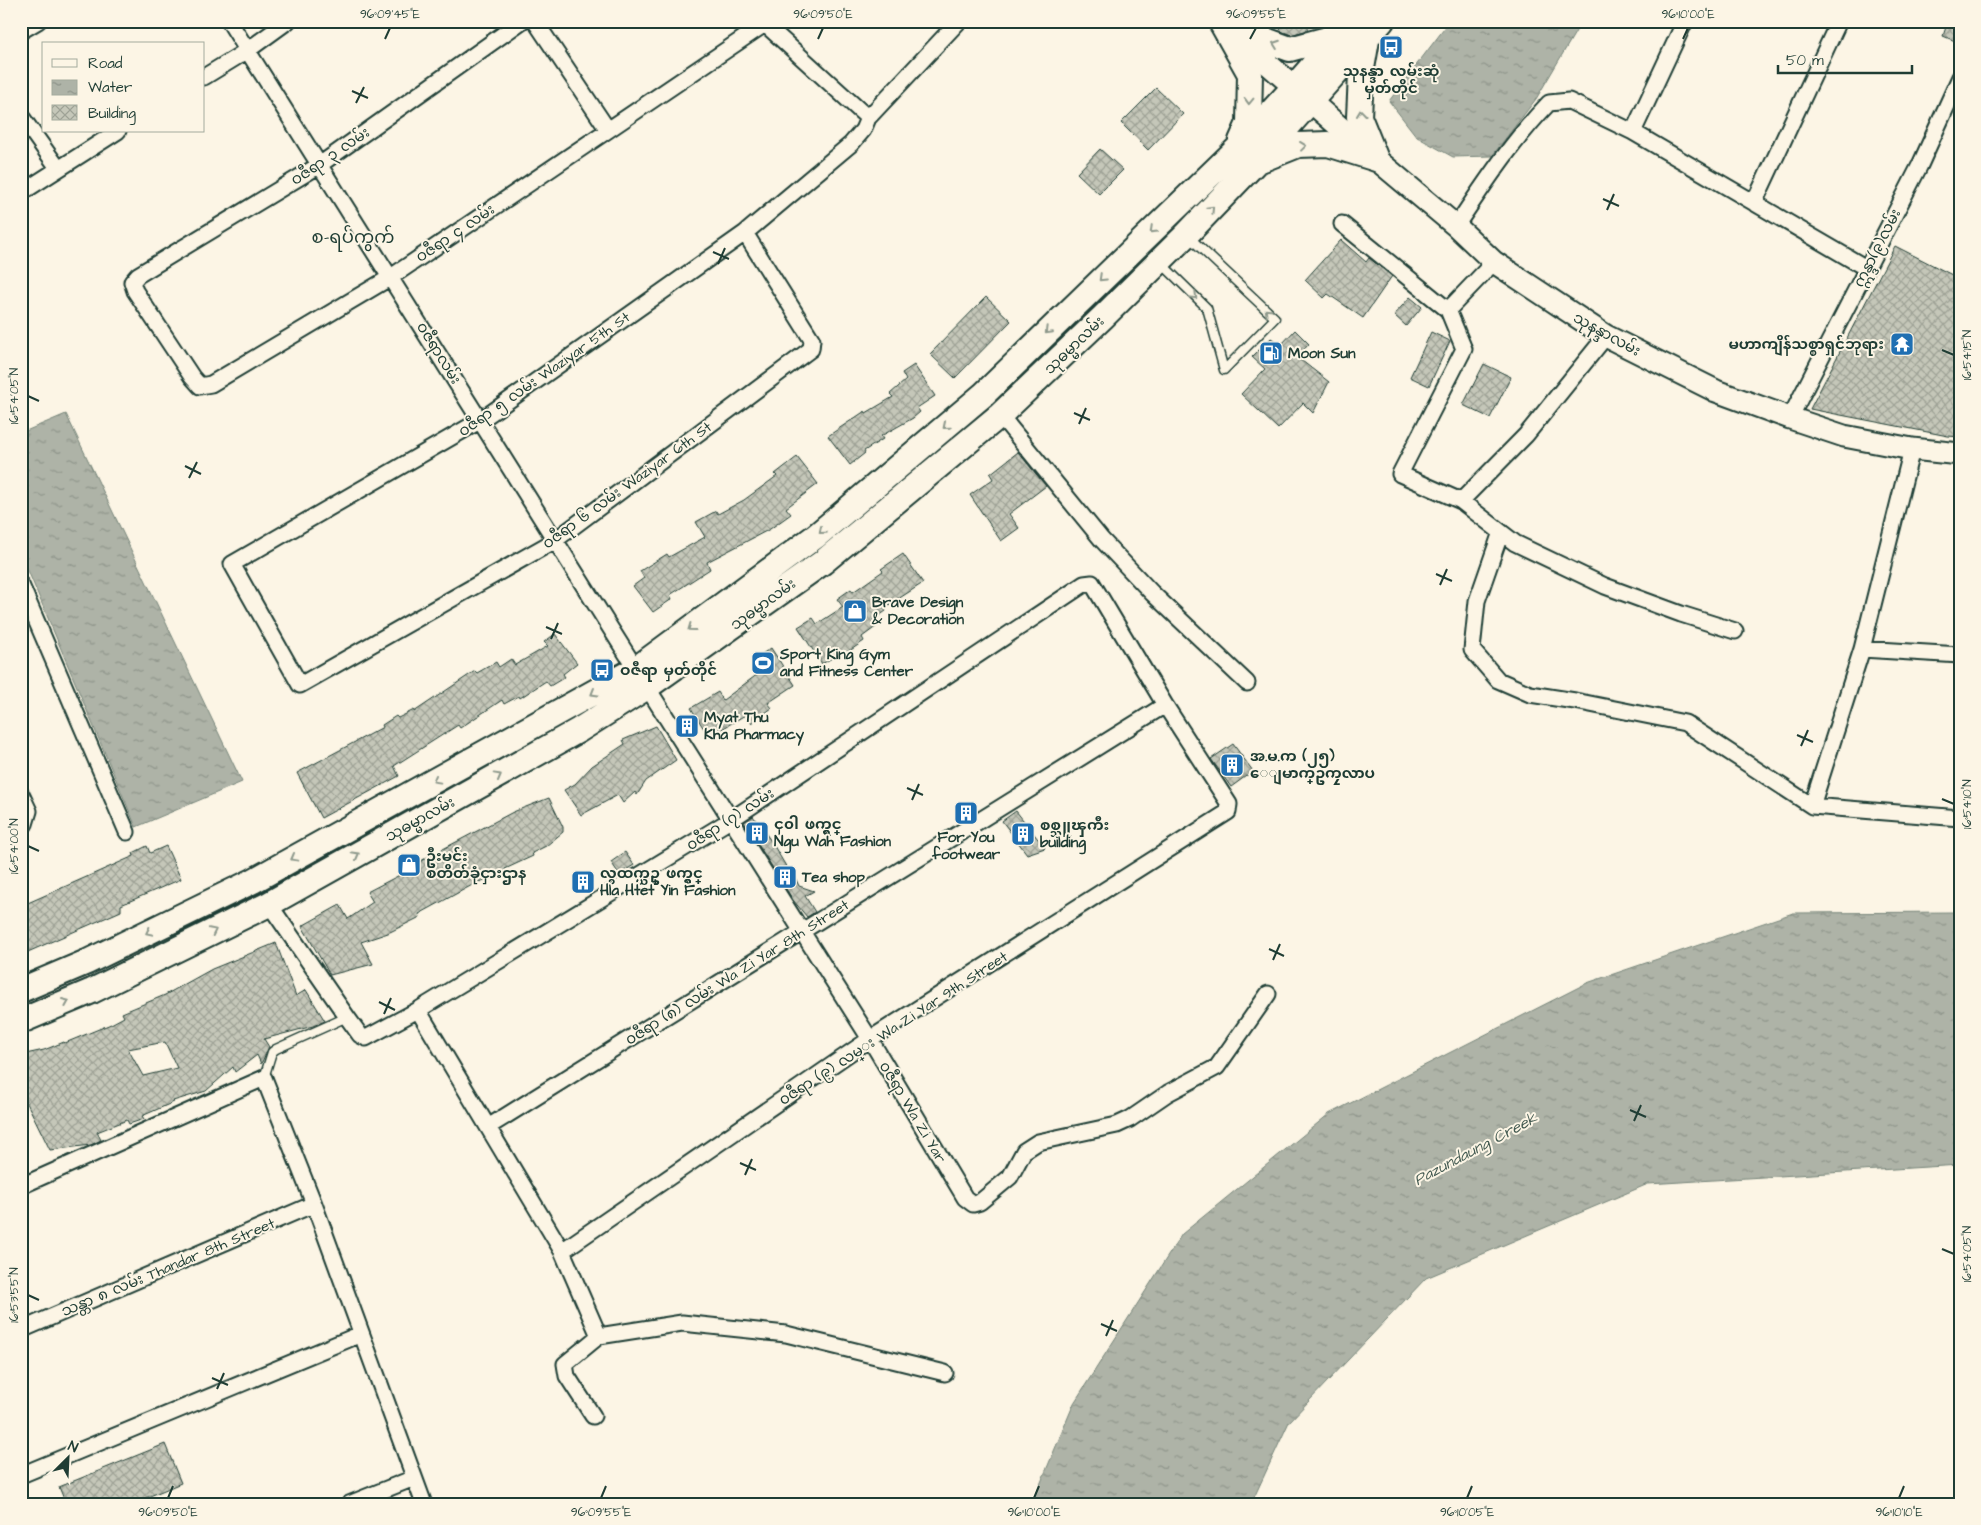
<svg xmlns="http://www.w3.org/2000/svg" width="1981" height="1525" viewBox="0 0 1981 1525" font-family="'Architects Daughter','Noto Sans Myanmar',sans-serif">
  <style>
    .water { fill: url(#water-ripples); stroke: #758479 }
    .building { fill: url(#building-cross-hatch); stroke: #1f3d34; fill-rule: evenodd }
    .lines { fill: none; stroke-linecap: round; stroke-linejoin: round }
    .lane-casing { stroke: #1f3d34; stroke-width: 11 }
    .street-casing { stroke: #1f3d34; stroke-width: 19 }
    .secondary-casing { stroke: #1f3d34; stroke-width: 25 }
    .primary-casing { stroke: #1f3d34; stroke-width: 28 }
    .lane { stroke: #fcf5e5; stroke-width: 8 }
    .street { stroke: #fcf5e5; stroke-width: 15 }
    .secondary { stroke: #fcf5e5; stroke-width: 21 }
    .primary { stroke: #fcf5e5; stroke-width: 24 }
    .oneway { stroke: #8e998c }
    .ticks { fill: none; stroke: #1f3d34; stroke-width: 2 }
    .labels { text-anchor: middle; stroke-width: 4; stroke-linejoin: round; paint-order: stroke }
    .poi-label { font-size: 15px; font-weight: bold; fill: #1f3d34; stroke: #fcf5e5; text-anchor: start }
    .street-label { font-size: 15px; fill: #1f3d34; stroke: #fcf5e5 }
    .water-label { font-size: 16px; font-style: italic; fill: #435a51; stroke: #fcf5e5 }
    .quarter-label { font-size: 18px; fill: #1f3d34; stroke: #fcf5e5 }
    .neatline { fill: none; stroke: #1f3d34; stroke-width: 2 }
    .ticks-label { font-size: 12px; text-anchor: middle; fill: #1f3d34 }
  </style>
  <defs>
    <pattern id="water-ripples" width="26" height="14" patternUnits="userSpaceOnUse" patternTransform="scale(1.25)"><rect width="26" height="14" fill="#aeb3a7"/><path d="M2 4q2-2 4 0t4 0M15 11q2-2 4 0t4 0" fill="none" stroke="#8d9389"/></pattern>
    <pattern id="building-cross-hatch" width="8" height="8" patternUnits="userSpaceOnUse" patternTransform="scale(1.25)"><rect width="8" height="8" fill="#c5c7b9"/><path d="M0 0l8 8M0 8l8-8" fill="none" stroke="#9fa397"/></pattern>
  </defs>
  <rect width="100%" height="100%" fill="#fcf5e5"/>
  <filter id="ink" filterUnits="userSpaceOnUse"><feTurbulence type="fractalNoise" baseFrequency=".02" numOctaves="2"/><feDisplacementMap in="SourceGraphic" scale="10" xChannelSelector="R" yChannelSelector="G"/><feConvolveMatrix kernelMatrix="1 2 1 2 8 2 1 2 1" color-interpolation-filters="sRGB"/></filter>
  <g filter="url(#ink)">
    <path class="water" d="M 1450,21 L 1582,21 L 1536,99 L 1492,156 L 1453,157 L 1417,137 L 1389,101 Z
      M 66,414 L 242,782 L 136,827 L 21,554 L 21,433 Z
      M 1960,912 L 1960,1165 L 1648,1184 L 1426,1278 L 1289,1422 L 1251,1504 L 1032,1504 L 1074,1403 L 1182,1234 L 1329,1114 L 1587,983 L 1793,913 Z"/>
    <path class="building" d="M 1272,21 L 1314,21 L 1305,31 L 1291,35 L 1283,32 Z
      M 1948,21 L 1960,21 L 1960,43 L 1943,36 Z
      M 1156,88 L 1183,114 L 1148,150 L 1121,123 Z
      M 1100,149 L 1123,170 L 1099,194 L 1077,173 Z
      M 1341,240 L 1366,262 L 1369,258 L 1392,276 L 1363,318 L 1328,294 L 1324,298 L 1305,280 Z
      M 1895,246 L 1960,279 L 1960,437 L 1948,436 L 1810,409 Z
      M 986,297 L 1011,321 L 955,378 L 930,354 Z
      M 1410,297 L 1422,307 L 1406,326 L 1394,315 Z
      M 1295,330 L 1309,344 L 1297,357 L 1329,382 L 1313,413 L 1303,403 L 1278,429 L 1241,394 L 1265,369 L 1252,357 L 1271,338 L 1281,345 Z
      M 1431,332 L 1450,341 L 1429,386 L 1410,377 Z
      M 1484,364 L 1511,377 L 1490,418 L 1463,405 Z
      M 914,365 L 935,396 L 917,408 L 920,412 L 913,418 L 881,436 L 883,439 L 864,451 L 865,453 L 850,465 L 828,436 L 865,411 L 866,413 L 893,397 L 890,394 L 906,380 L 902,373 Z
      M 1018,452 L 1046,486 L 1009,514 L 1019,528 L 1001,541 L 970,495 L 993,479 L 990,474 Z
      M 797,457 L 818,484 L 786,508 L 791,514 L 770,529 L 707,562 L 710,569 L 670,595 L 672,599 L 653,612 L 633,586 L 644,578 L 640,571 L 667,554 L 669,557 L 705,537 L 696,522 L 716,511 L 718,514 L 744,500 L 777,476 L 775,474 Z
      M 903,554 L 923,583 L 884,608 L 886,611 L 873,620 L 877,626 L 862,637 L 864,641 L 842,656 L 840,653 L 822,664 L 798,627 L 813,618 L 817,624 L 843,607 L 837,599 L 851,589 L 853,592 L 883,571 L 881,569 Z
      M 555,634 L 577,663 L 563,674 L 565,677 L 550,686 L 546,681 L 520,698 L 519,696 L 504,704 L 502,700 L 460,728 L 458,725 L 394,766 L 399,776 L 321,818 L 297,773 L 383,727 L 382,725 L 396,716 L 398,718 L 414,710 L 414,712 L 475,671 L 477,673 L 496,662 L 499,667 L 511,659 L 515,665 L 548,646 L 544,642 Z
      M 771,648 L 795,685 L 768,703 L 772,708 L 751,723 L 745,715 L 709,737 L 691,708 L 718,692 L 723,700 L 766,668 L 759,656 Z
      M 656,726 L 676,760 L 646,781 L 637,795 L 635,792 L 623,803 L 618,795 L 581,815 L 564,790 L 575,784 L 592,766 L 625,744 L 623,740 Z
      M 1233,744 L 1253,771 L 1231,787 L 1211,759 Z
      M 549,798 L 563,827 L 563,832 L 546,846 L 532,853 L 533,856 L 505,869 L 507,872 L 476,883 L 419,914 L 420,917 L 388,933 L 361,942 L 373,964 L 330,975 L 302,926 L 340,905 L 348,919 L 373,902 L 367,892 L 417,866 L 416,864 L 426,858 L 513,812 Z
      M 1016,811 L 1045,848 L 1027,854 L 1002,821 Z
      M 753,816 L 771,841 L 787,868 L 791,869 L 799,886 L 814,891 L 805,896 L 815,912 L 807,917 L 793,900 L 744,822 Z
      M 147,846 L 150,853 L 166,846 L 181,879 L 121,905 L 121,911 L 21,955 L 21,906 L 134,856 L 133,853 Z
      M 625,852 L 634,865 L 619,874 L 611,862 Z
      M 276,943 L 296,996 L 306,990 L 325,1021 L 313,1026 L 264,1039 L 269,1047 L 261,1064 L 257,1055 L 235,1072 L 233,1067 L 206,1091 L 173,1101 L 174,1102 L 142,1116 L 144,1119 L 129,1124 L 127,1120 L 97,1132 L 101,1140 L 91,1145 L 50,1150 L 24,1097 L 21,1098 L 21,1055 L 44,1050 L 64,1042 L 65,1043 L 111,1024 L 124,1017 L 122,1013 L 165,995 L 212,969 ZM 165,1042 L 177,1068 L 143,1076 L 128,1049 Z
      M 165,1444 L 181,1483 L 131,1504 L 66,1504 L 59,1487 Z"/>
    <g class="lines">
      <g class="lane-casing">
        <path id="lane" d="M 1161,263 L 1207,308 L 1224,370 L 1275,318 L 1189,237
          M 264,1078 L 272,1052 L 276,1049 L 347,1017"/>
      </g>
      <g class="street-casing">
        <path id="street" d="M 229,21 L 636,669
          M 522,21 L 318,166 L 138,275 L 132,282 L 135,291 L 192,377 L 200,386 L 211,384 L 391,277 L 769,21
          M 535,21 L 608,130
          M 766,25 L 868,118
          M 21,31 L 38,21
          M 204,77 L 248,50 L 288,21
          M 21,116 L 58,168
          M 1633,132 L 1685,21
          M 21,193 L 118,131
          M 1754,203 L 1839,21
          M 1342,224 L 1448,310 L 1464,349 L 1400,474 L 1461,501 L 1515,543 L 1605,586 L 1681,614 L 1735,631
          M 1456,226 C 1485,183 1513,140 1549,103 L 1569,101 L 1633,132 L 1866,268
          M 745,233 L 812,340 L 811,349 L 554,541 L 300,685 L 232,564 L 481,420 L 745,233 L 851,144 L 863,130 L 868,118 L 959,21
          M 1448,310 L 1494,262
          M 1000,415 L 1102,540 L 1152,593 L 1247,683
          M 1790,418 L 1920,165 L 1960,77
          M 1461,501 L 1526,435 L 1606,336
          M 1501,532 L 1477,601 L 1472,650 L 1498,680 L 1530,694 L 1575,701 L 1685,723 L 1812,806 L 1960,818
          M 21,585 L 127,832
          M 1862,649 L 1960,655
          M 647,687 L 870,1039 L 965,1198 L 973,1204 L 980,1202 L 1010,1177 L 1024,1151 L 1038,1142 L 1117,1125 L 1130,1119 L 1168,1093 L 1217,1067 L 1268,994
          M 21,794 L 29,811 L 25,824 L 21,826
          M 1812,806 L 1862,649 L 1912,449
          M 269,904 L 347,1017 L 360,1035 L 366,1038 L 418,1010 L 732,819 L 1084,584 L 1092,583 L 1165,705 L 1229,804 L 1228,812 L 870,1039 L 562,1251
          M 418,1010 L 562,1251 L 599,1336
          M 488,1127 L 1165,705
          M 21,1186 L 264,1078 L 314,1204 L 424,1504
          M 21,1330 L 314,1204
          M 593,1416 L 567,1376 L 565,1364 L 599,1336 L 682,1323 L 786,1334 L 945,1373
          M 21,1475 L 361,1334
          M 349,1504 L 414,1478"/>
      </g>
      <g class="secondary-casing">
        <path id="secondary" d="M 1227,28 L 1376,159 L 1456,226 L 1494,262 L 1606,336 L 1716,391 L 1790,418 L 1844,436 L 1912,449 L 1960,454"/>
      </g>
      <g class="primary-casing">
        <path id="primary" d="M 1222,24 L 1290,49 L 1327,39 L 1340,30
          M 1222,24 L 1250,74 L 1249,123 L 1241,141
          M 1367,40 L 1361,74 L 1359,117 L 1376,159
          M 1263,159 L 1298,145 L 1328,144 L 1376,159
          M 21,990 L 87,962 L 253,881 L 636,669 L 816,536 L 983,395 L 1238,148 L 1294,87 L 1352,21
          M 21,1021 L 92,991 L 269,904 L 579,730 L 647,687 L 823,562 L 1000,415 L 1103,317 L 1186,235 L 1257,161 L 1382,21"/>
      </g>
      <use href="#lane" class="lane"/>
      <use href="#street" class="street"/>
      <use href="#secondary" class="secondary"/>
      <use href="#primary" class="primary"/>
    </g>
    <defs><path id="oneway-chevron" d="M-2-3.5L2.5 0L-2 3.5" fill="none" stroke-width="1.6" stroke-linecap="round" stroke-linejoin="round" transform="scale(1.25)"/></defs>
    <g class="oneway">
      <use href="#oneway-chevron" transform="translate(1276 44) rotate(-160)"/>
      <use href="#oneway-chevron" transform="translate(1249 101) rotate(92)"/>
      <use href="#oneway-chevron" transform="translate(1361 113) rotate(-96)"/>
      <use href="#oneway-chevron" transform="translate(1303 146) rotate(-7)"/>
      <use href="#oneway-chevron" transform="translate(1211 209) rotate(-46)"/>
      <use href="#oneway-chevron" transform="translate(1153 230) rotate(136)"/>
      <use href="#oneway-chevron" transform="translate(1102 278) rotate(136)"/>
      <use href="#oneway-chevron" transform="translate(1194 296) rotate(45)"/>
      <use href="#oneway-chevron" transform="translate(1268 312) rotate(-136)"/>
      <use href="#oneway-chevron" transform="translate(1048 331) rotate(135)"/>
      <use href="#oneway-chevron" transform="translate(946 426) rotate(140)"/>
      <use href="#oneway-chevron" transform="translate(822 531) rotate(140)"/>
      <use href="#oneway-chevron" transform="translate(691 628) rotate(144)"/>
      <use href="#oneway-chevron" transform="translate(594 693) rotate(150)"/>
      <use href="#oneway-chevron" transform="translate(498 776) rotate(-29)"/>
      <use href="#oneway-chevron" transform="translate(436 780) rotate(151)"/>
      <use href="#oneway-chevron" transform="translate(356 855) rotate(-29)"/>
      <use href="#oneway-chevron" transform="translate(294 858) rotate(151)"/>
      <use href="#oneway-chevron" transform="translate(213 931) rotate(-26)"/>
      <use href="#oneway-chevron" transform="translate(149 932) rotate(154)"/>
      <use href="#oneway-chevron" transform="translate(66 1002) rotate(-23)"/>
    </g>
  </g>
  <path class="ticks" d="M 385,39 L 390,28M 818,39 L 823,28M 1250,39 L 1256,28M 1683,39 L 1688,28M 352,91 L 368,98M 356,103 L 364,87M 1603,199 L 1619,206M 1607,210 L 1614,194M 713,252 L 729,259M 718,264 L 725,248M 1942,350 L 1954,355M 28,396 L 39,401M 1074,413 L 1090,420M 1079,424 L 1086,408M 185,466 L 201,474M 189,478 L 197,462M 1436,574 L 1452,581M 1440,585 L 1447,569M 546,627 L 562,634M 551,639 L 558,623M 1797,735 L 1813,742M 1801,746 L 1808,730M 907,788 L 923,795M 1942,799 L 1954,804M 912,800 L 919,784M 28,846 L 39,851M 1269,949 L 1284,956M 1273,960 L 1280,944M 379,1002 L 395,1010M 384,1014 L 391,998M 1630,1110 L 1646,1117M 1634,1121 L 1641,1105M 740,1163 L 756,1170M 745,1175 L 752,1159M 1942,1249 L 1954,1254M 28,1295 L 39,1300M 1101,1324 L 1117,1331M 1106,1336 L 1113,1320M 212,1378 L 228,1385M 217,1389 L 224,1373M 168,1498 L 173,1486M 601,1498 L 606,1486M 1034,1498 L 1039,1486M 1467,1498 L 1472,1486M 1899,1498 L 1904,1486"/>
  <defs>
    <g id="bus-square" transform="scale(1.25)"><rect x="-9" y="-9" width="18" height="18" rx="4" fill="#1f6fb2" stroke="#fcf5e5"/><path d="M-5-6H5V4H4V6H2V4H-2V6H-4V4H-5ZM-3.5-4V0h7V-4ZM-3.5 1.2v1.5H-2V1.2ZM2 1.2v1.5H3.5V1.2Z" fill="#fff"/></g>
    <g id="temple-square" transform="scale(1.25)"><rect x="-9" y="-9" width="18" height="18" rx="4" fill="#1f6fb2" stroke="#fcf5e5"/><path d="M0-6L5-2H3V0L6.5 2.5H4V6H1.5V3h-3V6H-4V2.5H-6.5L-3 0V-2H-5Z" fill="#fff"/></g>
    <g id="fuel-square" transform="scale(1.25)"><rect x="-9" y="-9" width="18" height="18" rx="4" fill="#1f6fb2" stroke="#fcf5e5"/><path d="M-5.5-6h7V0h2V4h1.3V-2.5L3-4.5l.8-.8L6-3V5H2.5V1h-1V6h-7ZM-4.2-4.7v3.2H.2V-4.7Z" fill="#fff"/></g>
    <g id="shop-square" transform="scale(1.25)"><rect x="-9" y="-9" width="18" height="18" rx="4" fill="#1f6fb2" stroke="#fcf5e5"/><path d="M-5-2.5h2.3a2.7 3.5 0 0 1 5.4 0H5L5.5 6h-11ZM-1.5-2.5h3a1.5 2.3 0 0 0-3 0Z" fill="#fff"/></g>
    <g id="stadium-square" transform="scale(1.25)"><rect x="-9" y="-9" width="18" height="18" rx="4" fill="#1f6fb2" stroke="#fcf5e5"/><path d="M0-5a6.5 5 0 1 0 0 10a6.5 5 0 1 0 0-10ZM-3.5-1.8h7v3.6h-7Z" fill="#fff"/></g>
    <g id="building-square" transform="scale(1.25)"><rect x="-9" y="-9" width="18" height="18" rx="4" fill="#1f6fb2" stroke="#fcf5e5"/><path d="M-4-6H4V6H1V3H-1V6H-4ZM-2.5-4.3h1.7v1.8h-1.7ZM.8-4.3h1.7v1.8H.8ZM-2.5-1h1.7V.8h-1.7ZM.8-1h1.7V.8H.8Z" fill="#fff"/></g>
  </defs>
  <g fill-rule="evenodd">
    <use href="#bus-square" x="1391" y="47"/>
    <use href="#temple-square" x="1902" y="344"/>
    <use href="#fuel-square" x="1271" y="353"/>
    <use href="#shop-square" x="855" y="611"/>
    <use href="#stadium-square" x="763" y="663"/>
    <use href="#bus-square" x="602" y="670"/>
    <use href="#building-square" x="687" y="726"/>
    <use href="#building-square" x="1232" y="765"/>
    <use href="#building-square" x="966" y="813"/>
    <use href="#building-square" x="757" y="833"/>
    <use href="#building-square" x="1023" y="834"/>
    <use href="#shop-square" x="409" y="865"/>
    <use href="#building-square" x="785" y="877"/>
    <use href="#building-square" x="583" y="882"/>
  </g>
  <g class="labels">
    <g class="poi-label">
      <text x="1391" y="76" text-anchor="middle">သုနန္ဒာ လမ်းဆုံ<tspan x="1391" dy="17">မှတ်တိုင်</tspan></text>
      <text x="1884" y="349" text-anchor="end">မဟာကျိန်သစ္စာရှင်ဘုရား</text>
      <text x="1288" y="358">Moon Sun</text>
      <text x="872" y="607">Brave Design<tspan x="872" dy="17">&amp; Decoration</tspan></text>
      <text x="780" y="659">Sport King Gym<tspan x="780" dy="17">and Fitness Center</tspan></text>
      <text x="620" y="675">ဝဇီရာ မှတ်တိုင်</text>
      <text x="704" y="722">Myat Thu<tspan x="704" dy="17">Kha Pharmacy</tspan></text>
      <text x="1250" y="761">အ.မ.က (၂၅)<tspan x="1250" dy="17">ေျမာက္ဥကၠလာပ</tspan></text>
      <text x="774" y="829">ငု၀ါ ဖက္ရွင္<tspan x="774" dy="17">Ngu Wah Fashion</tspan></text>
      <text x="1040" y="830">စစ္သူၾကီး<tspan x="1040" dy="17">building</tspan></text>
      <text x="966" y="842" text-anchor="middle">For You<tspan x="966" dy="17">footwear</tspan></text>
      <text x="426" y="861">ဦးမင်း<tspan x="426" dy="17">စတိတ်ခုံငှားဌာန</tspan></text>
      <text x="600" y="878">လွထက္ယဥ္ ဖက္ရွင္<tspan x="600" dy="17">Hla Htet Yin Fashion</tspan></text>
      <text x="802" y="882">Tea shop</text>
    </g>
    <g class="street-label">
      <text transform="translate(330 156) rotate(-34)" y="5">ဝဇီရာ ၃ လမ်း</text>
      <text transform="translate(455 233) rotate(-34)" y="5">ဝဇီရာ ၄ လမ်း</text>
      <text transform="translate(1877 248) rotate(-63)" y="5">ဣန္ဒာ(၉)လမ်း</text>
      <text transform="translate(1607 334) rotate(29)" y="5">သုနန္ဒာလမ်း</text>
      <text transform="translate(1074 345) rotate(-44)" y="5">သုဓမ္မာလမ်း</text>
      <text transform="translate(439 353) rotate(58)" y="5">ဝဇီရာလမ်း</text>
      <text transform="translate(544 374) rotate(-35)" y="5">ဝဇီရာ ၅ လမ်း Waziyar 5th St</text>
      <text transform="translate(627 485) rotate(-36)" y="5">ဝဇီရာ ၆ လမ်း Waziyar 6th St</text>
      <text transform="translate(763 604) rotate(-36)" y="5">သုဓမ္မာလမ်း</text>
      <text transform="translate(420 819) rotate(-29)" y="5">သုဓမ္မာလမ်း</text>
      <text transform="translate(730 819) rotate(-33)" y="5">၀ဇီရာ (၇) လမ်း</text>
      <text transform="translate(737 972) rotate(-32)" y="5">၀ဇီရာ (၈) လမ်း Wa Zi Yar 8th Street</text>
      <text transform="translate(893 1028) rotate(-33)" y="5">၀ဇီရာ (၉) လမ္း Wa Zi Yar 9th Street</text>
      <text transform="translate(913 1112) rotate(59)" y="5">၀ဇီရာ Wa Zi Yar</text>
      <text transform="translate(168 1267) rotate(-23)" y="5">သန္တာ ၈ လမ်း Thandar 8th Street</text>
    </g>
    <g class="water-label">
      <text transform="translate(1475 1148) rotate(-28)" y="6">Pazundaung Creek</text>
    </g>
    <g class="quarter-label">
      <text x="353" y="243">စ-ရပ်ကွက်</text>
    </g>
  </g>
  <rect width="1981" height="1525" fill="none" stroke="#fcf5e5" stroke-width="55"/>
  <rect x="42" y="42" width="162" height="90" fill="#fcf5e5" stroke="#a4ab9e"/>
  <rect x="52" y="59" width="25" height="8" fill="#fcf5e5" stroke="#a4ab9e"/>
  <text x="88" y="68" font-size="15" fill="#1f3d34">Road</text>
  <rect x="52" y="80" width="25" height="15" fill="url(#water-ripples)" stroke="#a4ab9e"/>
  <text x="88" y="92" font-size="15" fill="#1f3d34">Water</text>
  <rect x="52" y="105" width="25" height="15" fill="url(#building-cross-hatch)" stroke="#a4ab9e"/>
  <text x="88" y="118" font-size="15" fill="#1f3d34">Building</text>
  <g transform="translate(68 1458) rotate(24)" stroke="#fcf5e5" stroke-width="4" paint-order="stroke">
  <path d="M0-4L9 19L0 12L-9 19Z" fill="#1f3d34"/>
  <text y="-8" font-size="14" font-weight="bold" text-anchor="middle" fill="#1f3d34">N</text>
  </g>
  <path d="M1778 65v8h134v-8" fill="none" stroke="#1f3d34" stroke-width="2.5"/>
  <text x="1786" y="65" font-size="15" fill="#1f3d34" stroke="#fcf5e5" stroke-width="4" paint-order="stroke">50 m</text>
  <rect x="28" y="28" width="1926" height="1470" class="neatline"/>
  <g class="ticks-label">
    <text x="390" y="18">96°09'45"E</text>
    <text x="823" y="18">96°09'50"E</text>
    <text x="1256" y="18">96°09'55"E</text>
    <text x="1688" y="18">96°10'00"E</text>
    <text transform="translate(1967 355) rotate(-90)" y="4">16°54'15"N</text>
    <text transform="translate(14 396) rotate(-90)" y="4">16°54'05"N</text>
    <text transform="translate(1967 804) rotate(-90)" y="4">16°54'10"N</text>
    <text transform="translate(14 846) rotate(-90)" y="4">16°54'00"N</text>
    <text transform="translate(1967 1254) rotate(-90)" y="4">16°54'05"N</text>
    <text transform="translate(14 1295) rotate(-90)" y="4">16°53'55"N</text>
    <text x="168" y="1516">96°09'50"E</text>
    <text x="601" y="1516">96°09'55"E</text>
    <text x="1034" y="1516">96°10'00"E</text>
    <text x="1467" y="1516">96°10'05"E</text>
    <text x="1899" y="1516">96°10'10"E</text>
  </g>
</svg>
